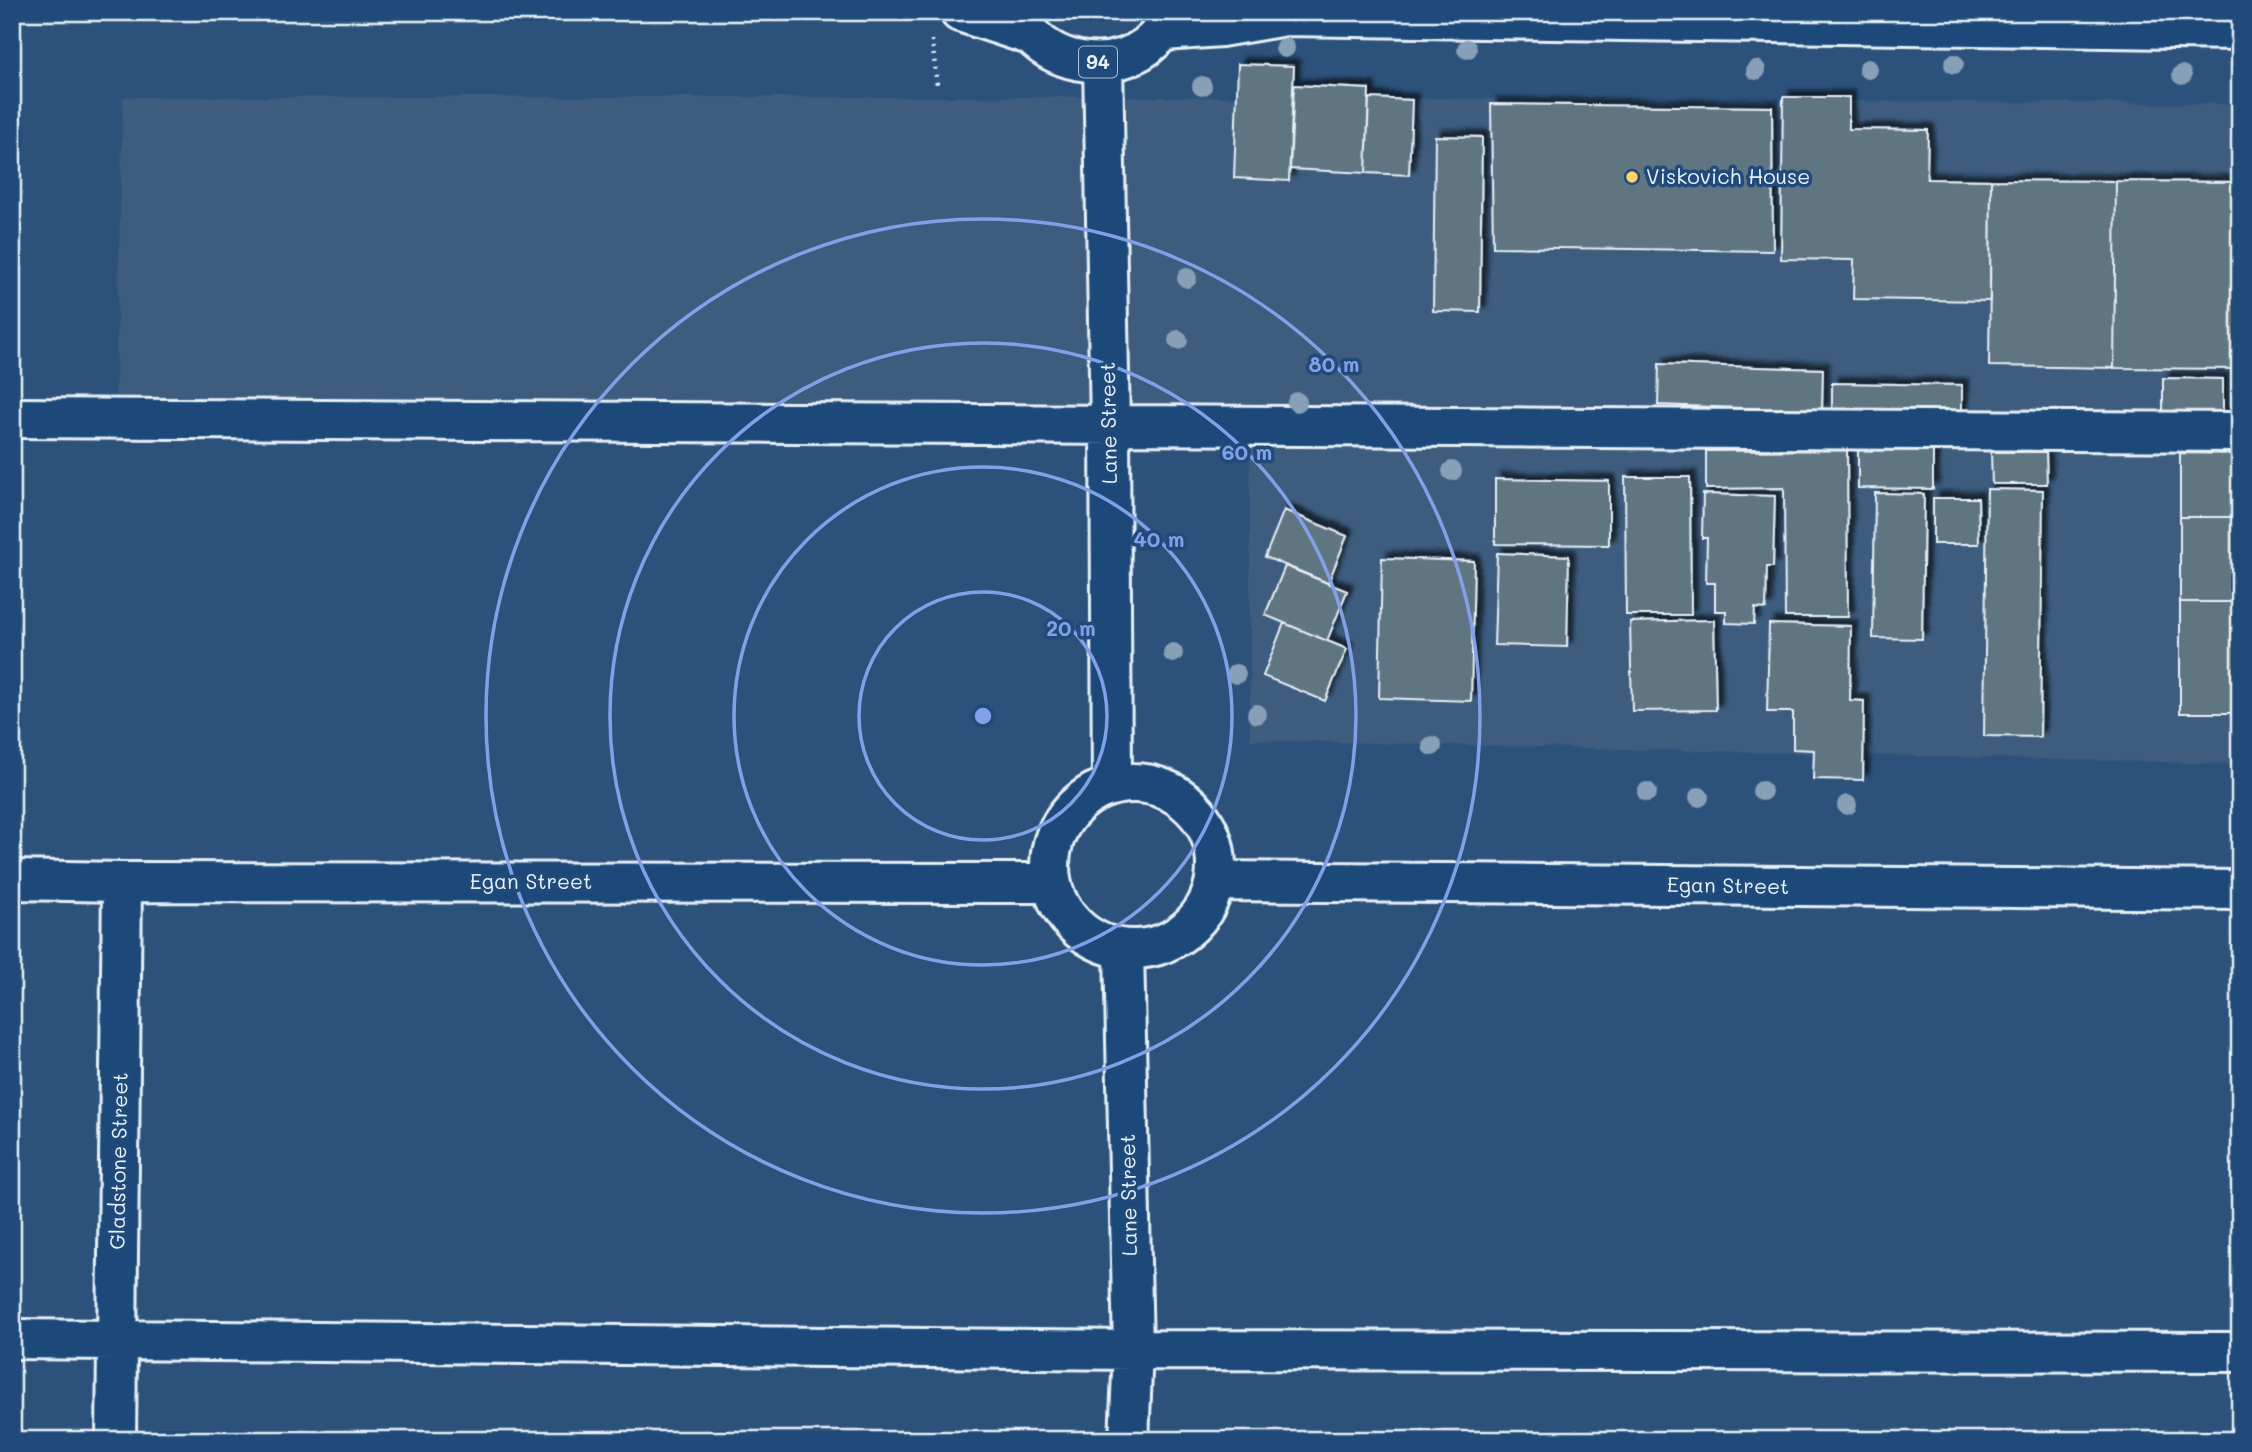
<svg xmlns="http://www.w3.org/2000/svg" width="2252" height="1452" viewBox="0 0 2252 1452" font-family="Mali,sans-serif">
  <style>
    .built { fill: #3c5c7e }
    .building { fill: #617482; stroke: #e8f1f8; stroke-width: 2; filter: url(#shadow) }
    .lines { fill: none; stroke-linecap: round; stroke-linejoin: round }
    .minor-casing { stroke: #e8f1f8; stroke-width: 44 }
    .highway-casing { stroke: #e8f1f8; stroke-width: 44 }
    .path { stroke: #e8f1f8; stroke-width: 4.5; stroke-dasharray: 2 5; stroke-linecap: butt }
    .minor { stroke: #1f4a7a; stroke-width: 38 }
    .highway { stroke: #1f4a7a; stroke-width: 38 }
    .tree { fill: #87a0b7 }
    .ring { fill: none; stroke: #82a0e8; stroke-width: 3.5 }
    .poi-dot { fill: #ffd166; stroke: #1f4a7a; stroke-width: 2.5 }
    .labels { text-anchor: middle; stroke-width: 7; stroke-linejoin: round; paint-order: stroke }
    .shield { fill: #1f4a7a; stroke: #acbfd2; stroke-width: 2 }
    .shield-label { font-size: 19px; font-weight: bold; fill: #e8f1f8 }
    .poi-label { font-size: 21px; fill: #e8f1f8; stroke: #1f4a7a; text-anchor: start }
    .street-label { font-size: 21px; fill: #e8f1f8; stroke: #1f4a7a }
    .centre { fill: #82a0e8; stroke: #1f4a7a; stroke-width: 3.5 }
    .ring-label { font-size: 21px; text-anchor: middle; font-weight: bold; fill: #82a0e8; stroke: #1f4a7a; stroke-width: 7; stroke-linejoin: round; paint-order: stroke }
  </style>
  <defs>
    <filter id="shadow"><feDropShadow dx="6" dy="-6" stdDeviation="2" flood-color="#0009"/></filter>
  </defs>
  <rect width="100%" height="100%" fill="#2c527c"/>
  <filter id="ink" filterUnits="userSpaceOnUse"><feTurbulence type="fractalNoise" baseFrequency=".0143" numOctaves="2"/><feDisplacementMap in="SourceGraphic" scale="14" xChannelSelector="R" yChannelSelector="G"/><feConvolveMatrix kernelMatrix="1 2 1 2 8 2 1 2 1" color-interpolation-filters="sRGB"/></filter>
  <g filter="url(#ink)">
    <path class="built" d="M 123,97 L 1261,97 L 2240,104 L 2240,764 L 1250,740 L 1250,441 L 115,419 Z"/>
    <path class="building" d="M 1238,64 L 1294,66 L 1289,181 L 1234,178 Z
      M 1294,85 L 1369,89 L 1366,173 L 1290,169 Z
      M 1783,97 L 1849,97 L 1849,129 L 1928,130 L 1927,179 L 1991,180 L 1990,301 L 1853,299 L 1854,260 L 1781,259 Z
      M 1369,98 L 1412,100 L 1409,175 L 1366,173 Z
      M 1491,104 L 1772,107 L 1773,251 L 1493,247 Z
      M 1435,136 L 1482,137 L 1480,312 L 1433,311 Z
      M 1991,180 L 2116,181 L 2114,368 L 1989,366 Z
      M 2116,181 L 2240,182 L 2240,369 L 2114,368 Z
      M 1659,364 L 1823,369 L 1822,411 L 1658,405 Z
      M 2163,378 L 2223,379 L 2223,417 L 2163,416 Z
      M 1832,383 L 1962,385 L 1962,417 L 1832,415 Z
      M 1858,449 L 1933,450 L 1933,489 L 1858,488 Z
      M 1847,450 L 1848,617 L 1785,617 L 1784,488 L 1706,489 L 1706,451 Z
      M 1991,452 L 2046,452 L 2047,484 L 1992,484 Z
      M 2180,453 L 2240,454 L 2240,517 L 2180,517 Z
      M 1625,477 L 1690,477 L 1691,615 L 1626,615 Z
      M 1495,479 L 1609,481 L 1609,545 L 1495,544 Z
      M 1987,489 L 2043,490 L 2040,737 L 1984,736 Z
      M 1875,493 L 1924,494 L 1922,639 L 1873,638 Z
      M 1703,494 L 1775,496 L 1773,567 L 1767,567 L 1766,609 L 1755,608 L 1754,624 L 1726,623 L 1726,611 L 1715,611 L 1715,583 L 1706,583 L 1707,538 L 1702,538 Z
      M 1933,498 L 1978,498 L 1979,544 L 1933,544 Z
      M 1284,510 L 1347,536 L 1328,583 L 1265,557 Z
      M 2180,517 L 2240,517 L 2240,602 L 2180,602 Z
      M 1497,553 L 1569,556 L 1567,647 L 1494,645 Z
      M 1382,558 L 1474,561 L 1471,701 L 1379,698 Z
      M 1285,566 L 1347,591 L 1327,641 L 1265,615 Z
      M 2180,602 L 2240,602 L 2240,713 L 2180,713 Z
      M 1714,620 L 1716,710 L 1632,711 L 1630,622 Z
      M 1284,623 L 1347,649 L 1325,701 L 1263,676 Z
      M 1769,624 L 1851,626 L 1850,700 L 1864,701 L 1863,780 L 1813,779 L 1814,750 L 1793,749 L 1793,712 L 1767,712 Z"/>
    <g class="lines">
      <g class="minor-casing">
        <path id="minor" d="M 1103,63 L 1110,425 L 1112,784
          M 12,418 L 2240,432
          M1050 866a83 83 0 1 1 166 0a83 83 0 1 1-166 0Z
          M 12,880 L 122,882 L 1050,883
          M 1216,881 L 2240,890
          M 1124,950 L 1133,1350 L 1129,1440
          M 12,1339 L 1133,1350 L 2240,1352
          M 116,1440 L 122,882"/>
      </g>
      <g class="highway-casing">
        <path id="highway" d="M 960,12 L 1030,35
          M 1016,12 C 1020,20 1025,29 1031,35 C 1060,66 1112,72 1147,46 C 1159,37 1167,25 1174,12
          M 1163,31 L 1221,27 L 1286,16 L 2240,30"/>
      </g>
      <path class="path" d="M 932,40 L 937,85"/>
      <use href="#minor" class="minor"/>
      <use href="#highway" class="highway"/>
    </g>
    <g class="tree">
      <circle cx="1285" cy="48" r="10"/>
      <circle cx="1467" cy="49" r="10"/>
      <circle cx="1954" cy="64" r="10"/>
      <circle cx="1868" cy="69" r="10"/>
      <circle cx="1756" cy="70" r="10"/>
      <circle cx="2182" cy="75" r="10"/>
      <circle cx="1202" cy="86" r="10"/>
      <circle cx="1187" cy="278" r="10"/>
      <circle cx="1178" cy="340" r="10"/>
      <circle cx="1297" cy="402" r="10"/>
      <circle cx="1452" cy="471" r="10"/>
      <circle cx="1173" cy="653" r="10"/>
      <circle cx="1236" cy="674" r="10"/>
      <circle cx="1257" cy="714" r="10"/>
      <circle cx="1432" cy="746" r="10"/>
      <circle cx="1762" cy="791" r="10"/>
      <circle cx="1647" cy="792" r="10"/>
      <circle cx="1699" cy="797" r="10"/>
      <circle cx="1847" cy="805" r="10"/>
    </g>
  </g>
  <g class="ring">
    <circle cx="983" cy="716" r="124"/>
    <circle cx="983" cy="716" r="249"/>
    <circle cx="983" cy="716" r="373"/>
    <circle cx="983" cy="716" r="497"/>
  </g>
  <circle class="poi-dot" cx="1632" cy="177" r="7"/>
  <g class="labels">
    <rect class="shield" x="1079" y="46.5" width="38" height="31" rx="5"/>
    <g class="shield-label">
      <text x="1098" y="69">94</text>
    </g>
    <g class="poi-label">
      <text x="1646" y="184">Viskovich House</text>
    </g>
    <g class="street-label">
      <text transform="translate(1109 423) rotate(-91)" y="7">Lane Street</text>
      <text x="531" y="889">Egan Street</text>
      <text transform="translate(1728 886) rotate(1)" y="7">Egan Street</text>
      <text transform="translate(119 1161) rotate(-89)" y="7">Gladstone Street</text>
      <text transform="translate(1129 1195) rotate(-91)" y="7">Lane Street</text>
    </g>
  </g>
  <circle cx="983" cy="716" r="10" class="centre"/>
  <g class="ring-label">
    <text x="1334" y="372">80 m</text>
    <text x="1247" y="460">60 m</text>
    <text x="1159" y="547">40 m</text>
    <text x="1071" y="636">20 m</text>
  </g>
  <rect width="2252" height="1452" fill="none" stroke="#1f4a7a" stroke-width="42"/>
  <rect x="21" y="21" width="2210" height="1410" fill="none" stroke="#e8f1f8" stroke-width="2.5" filter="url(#ink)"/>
</svg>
